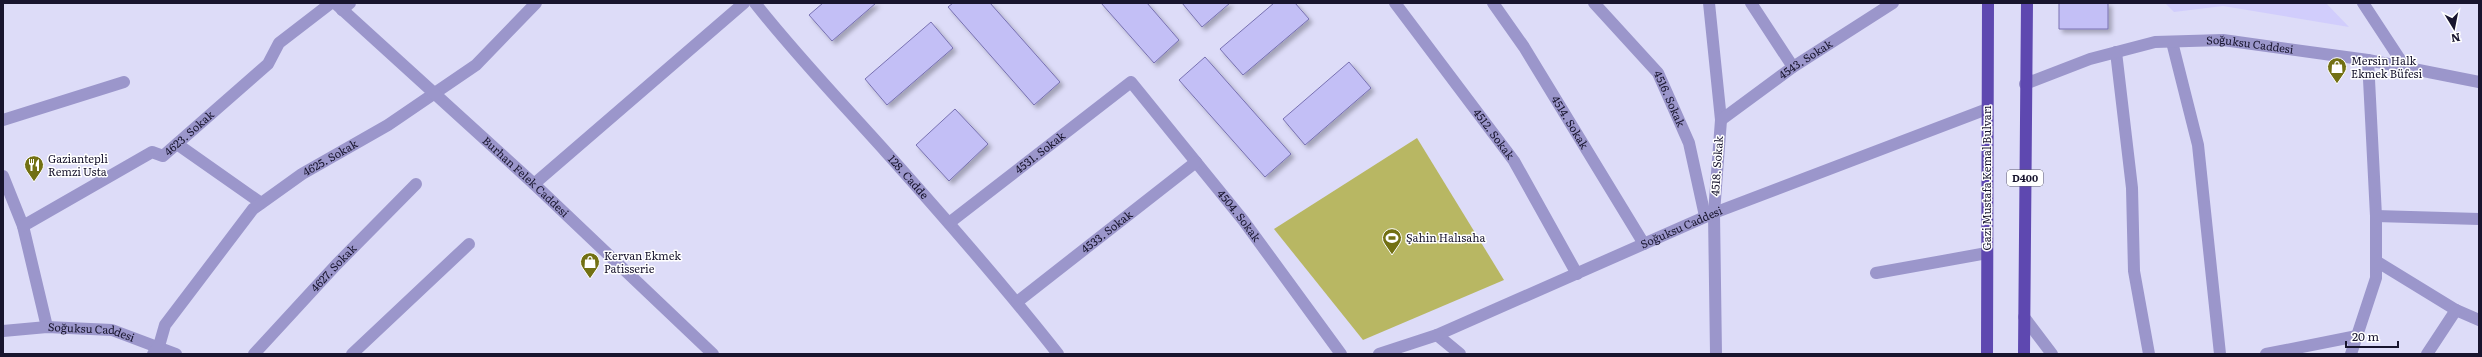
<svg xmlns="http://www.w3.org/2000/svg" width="2482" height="357" viewBox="0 0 2482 357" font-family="Literata,serif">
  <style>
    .built { fill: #d1cdfc }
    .green { fill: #b8b763 }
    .building { fill: #c3bff6; stroke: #7871b1; filter: url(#shadow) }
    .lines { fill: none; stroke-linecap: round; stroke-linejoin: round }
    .minor { stroke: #9b96cb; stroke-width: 12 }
    .tertiary { stroke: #9b96cb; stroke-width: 12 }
    .trunk { stroke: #5e48b0; stroke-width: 12 }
    .labels { text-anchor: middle; stroke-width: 3; stroke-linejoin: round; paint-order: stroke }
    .shield { fill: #fff; stroke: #5d5b6d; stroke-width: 1 }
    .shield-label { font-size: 10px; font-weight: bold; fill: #18152e }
    .street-label { font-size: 11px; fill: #18152e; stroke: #fff }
    .poi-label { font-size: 11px; fill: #18152e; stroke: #fff; text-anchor: start }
  </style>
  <defs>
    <filter id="shadow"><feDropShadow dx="3.5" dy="3.5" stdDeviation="2" flood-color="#0004"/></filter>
  </defs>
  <rect width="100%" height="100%" fill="#dddcf8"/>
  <path class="built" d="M 2165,3 L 2326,3 L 2349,27 L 2223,6 L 2174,12 Z"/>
  <path class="green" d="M 1417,138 L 1504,280 L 1363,340 L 1274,229 Z"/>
  <path class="building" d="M 823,3 L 876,3 L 832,41 L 809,15 Z
    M 953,3 L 990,3 L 1060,82 L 1034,105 L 948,7 Z
    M 1101,3 L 1147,3 L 1179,40 L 1154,63 Z
    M 1182,3 L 1230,3 L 1202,27 Z
    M 1274,3 L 1295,3 L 1309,19 L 1243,75 L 1220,49 Z
    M 2059,3 L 2108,3 L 2108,29 L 2059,29 Z
    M 931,22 L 953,48 L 887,105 L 865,79 Z
    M 1205,57 L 1291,154 L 1265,177 L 1179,80 Z
    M 1349,62 L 1371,88 L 1305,145 L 1283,119 Z
    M 955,109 L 988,144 L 949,181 L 916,145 Z"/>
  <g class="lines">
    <g class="minor">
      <path id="s1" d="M 755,3 C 796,55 841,102 885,151 C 944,217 1003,284 1058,354"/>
      <path id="s2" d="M 1395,3 L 1514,161 L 1577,274"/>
      <path id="s3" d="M 1493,3 L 1524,47 L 1644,244"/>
      <path id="s4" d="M 1594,3 L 1658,73 L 1689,143 L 1705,216"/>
      <path d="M 1709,3 L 1721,120 L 1714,213 L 1716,354"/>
      <path d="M 1751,3 L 1793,67"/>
      <path d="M 342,10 L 350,3"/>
      <path d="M 2172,42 L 2198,145 L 2220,354"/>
      <path d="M 2116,52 L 2132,188 L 2134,271 L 2149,354"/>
      <path d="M 3,120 L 124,82"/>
      <path id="s5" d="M 1721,120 L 1793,67 L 1893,3"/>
      <path d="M 177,144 L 261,203"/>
      <path d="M 3,176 L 23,226 L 47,327"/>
      <path d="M 534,184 L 744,3"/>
      <path d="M 2376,216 L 2479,219"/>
      <path id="s6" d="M 949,223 L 1131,82 L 1243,220 L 1341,354"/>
      <path id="s7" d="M 23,226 L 152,152 L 163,156 L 268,64 L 279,43 L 331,3"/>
      <path d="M 2376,261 L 2456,310 L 2479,320"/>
      <path d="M 1876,273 L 1987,253"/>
      <path id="s8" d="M 1017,302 L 1196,162"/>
      <path d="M 2024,317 L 2052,354"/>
      <path id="s9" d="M 3,331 L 47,327 L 112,330 L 176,354"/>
      <path d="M 1437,335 L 1460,354"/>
      <path id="s10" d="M 153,354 L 159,346 L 165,325 L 253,209 L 302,174 L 388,125 L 476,65 L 536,3"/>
      <path id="s11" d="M 254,354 L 336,265 L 416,184"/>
      <path d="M 352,354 L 469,244"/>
      <path d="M 2266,354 L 2357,336"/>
      <path d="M 2351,354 L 2376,278 L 2376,216 L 2368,60"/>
      <path d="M 2427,354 L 2456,310"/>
    </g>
    <g class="tertiary">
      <path id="s12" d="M 335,3 L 534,184 L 713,354"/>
      <path d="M 2363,3 L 2405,67"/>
      <path id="s13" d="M 2025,84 L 2090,59 L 2155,42 L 2223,40 L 2368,60 L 2479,82"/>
      <path id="s14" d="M 1379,354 L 1437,335 L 1714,213 L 1987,109"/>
    </g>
    <path class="trunk" d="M 1987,354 L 1988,3
      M 2024,354 L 2027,3"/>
  </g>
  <defs>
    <g id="shop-pin" transform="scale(1)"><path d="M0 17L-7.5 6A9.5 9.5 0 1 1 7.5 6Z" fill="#727013" stroke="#fff"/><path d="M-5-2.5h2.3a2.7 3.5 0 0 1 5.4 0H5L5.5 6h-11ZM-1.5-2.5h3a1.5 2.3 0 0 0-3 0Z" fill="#fff"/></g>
    <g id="restaurant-pin" transform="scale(1)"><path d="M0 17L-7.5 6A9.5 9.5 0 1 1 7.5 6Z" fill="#727013" stroke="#fff"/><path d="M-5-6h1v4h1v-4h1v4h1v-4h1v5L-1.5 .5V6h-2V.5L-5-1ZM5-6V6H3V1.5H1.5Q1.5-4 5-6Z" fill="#fff"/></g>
    <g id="stadium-pin" transform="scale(1)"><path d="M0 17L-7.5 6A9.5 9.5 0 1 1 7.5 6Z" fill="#727013" stroke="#fff"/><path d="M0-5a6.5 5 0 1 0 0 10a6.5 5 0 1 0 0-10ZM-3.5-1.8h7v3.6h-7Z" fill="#fff"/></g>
  </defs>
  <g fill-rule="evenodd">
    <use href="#shop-pin" x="2337" y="67"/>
    <use href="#restaurant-pin" x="34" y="165"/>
    <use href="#stadium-pin" x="1392" y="238"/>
    <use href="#shop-pin" x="590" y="262"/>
  </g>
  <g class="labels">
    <rect class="shield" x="2007" y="170" width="36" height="16" rx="3"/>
    <g class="shield-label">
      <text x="2025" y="182">D400</text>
    </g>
    <g class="street-label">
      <text dy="4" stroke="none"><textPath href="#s13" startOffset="232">Soğuksu Caddesi</textPath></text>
      <text dy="4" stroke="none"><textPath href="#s5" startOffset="104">4543. Sokak</textPath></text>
      <text dy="4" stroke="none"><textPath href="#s4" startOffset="123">4516. Sokak</textPath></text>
      <text dy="4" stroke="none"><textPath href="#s3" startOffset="142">4514. Sokak</textPath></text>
      <text dy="4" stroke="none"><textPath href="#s7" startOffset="195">4623. Sokak</textPath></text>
      <text dy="4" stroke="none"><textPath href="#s2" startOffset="164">4512. Sokak</textPath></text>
      <text dy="4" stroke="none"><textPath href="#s6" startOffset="115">4531. Sokak</textPath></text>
      <text dy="4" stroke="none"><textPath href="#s10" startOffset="270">4625. Sokak</textPath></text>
      <text transform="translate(1717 166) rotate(-86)" y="4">4518. Sokak</text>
      <text dy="4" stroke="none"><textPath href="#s12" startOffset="258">Burhan Felek Caddesi</textPath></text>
      <text dy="4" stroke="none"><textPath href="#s1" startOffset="232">128. Cadde</textPath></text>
      <text transform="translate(1987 178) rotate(-90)" y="4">Gazi Mustafa Kemal Bulvarı</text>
      <text dy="4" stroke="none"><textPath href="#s6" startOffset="402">4504. Sokak</textPath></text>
      <text dy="4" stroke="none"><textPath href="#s14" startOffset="328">Soğuksu Caddesi</textPath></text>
      <text dy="4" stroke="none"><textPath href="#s8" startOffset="114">4533. Sokak</textPath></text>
      <text dy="4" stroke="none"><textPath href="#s11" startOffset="117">4627. Sokak</textPath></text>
      <text dy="4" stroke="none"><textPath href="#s9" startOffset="89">Soğuksu Caddesi</textPath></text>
    </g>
    <g class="poi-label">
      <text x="2351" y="65">Mersin Halk<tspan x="2351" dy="13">Ekmek Büfesi</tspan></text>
      <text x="48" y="163">Gaziantepli<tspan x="48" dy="13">Remzi Usta</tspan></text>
      <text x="1406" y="242">Şahin Halısaha</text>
      <text x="604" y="260">Kervan Ekmek<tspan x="604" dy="13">Patisserie</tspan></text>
    </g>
  </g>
  <rect width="2482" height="357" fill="none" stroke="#18152e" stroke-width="8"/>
  <g transform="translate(2454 28) rotate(170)" stroke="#ffffff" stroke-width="3" paint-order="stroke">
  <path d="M0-3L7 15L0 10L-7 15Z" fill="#18152e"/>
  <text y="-6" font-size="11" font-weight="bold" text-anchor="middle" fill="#18152e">N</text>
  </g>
  <path d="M2346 341v6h52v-6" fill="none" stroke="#18152e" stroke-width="2"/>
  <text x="2352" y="341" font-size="12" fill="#18152e" stroke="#ffffff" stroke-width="3" paint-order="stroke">20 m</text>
</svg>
